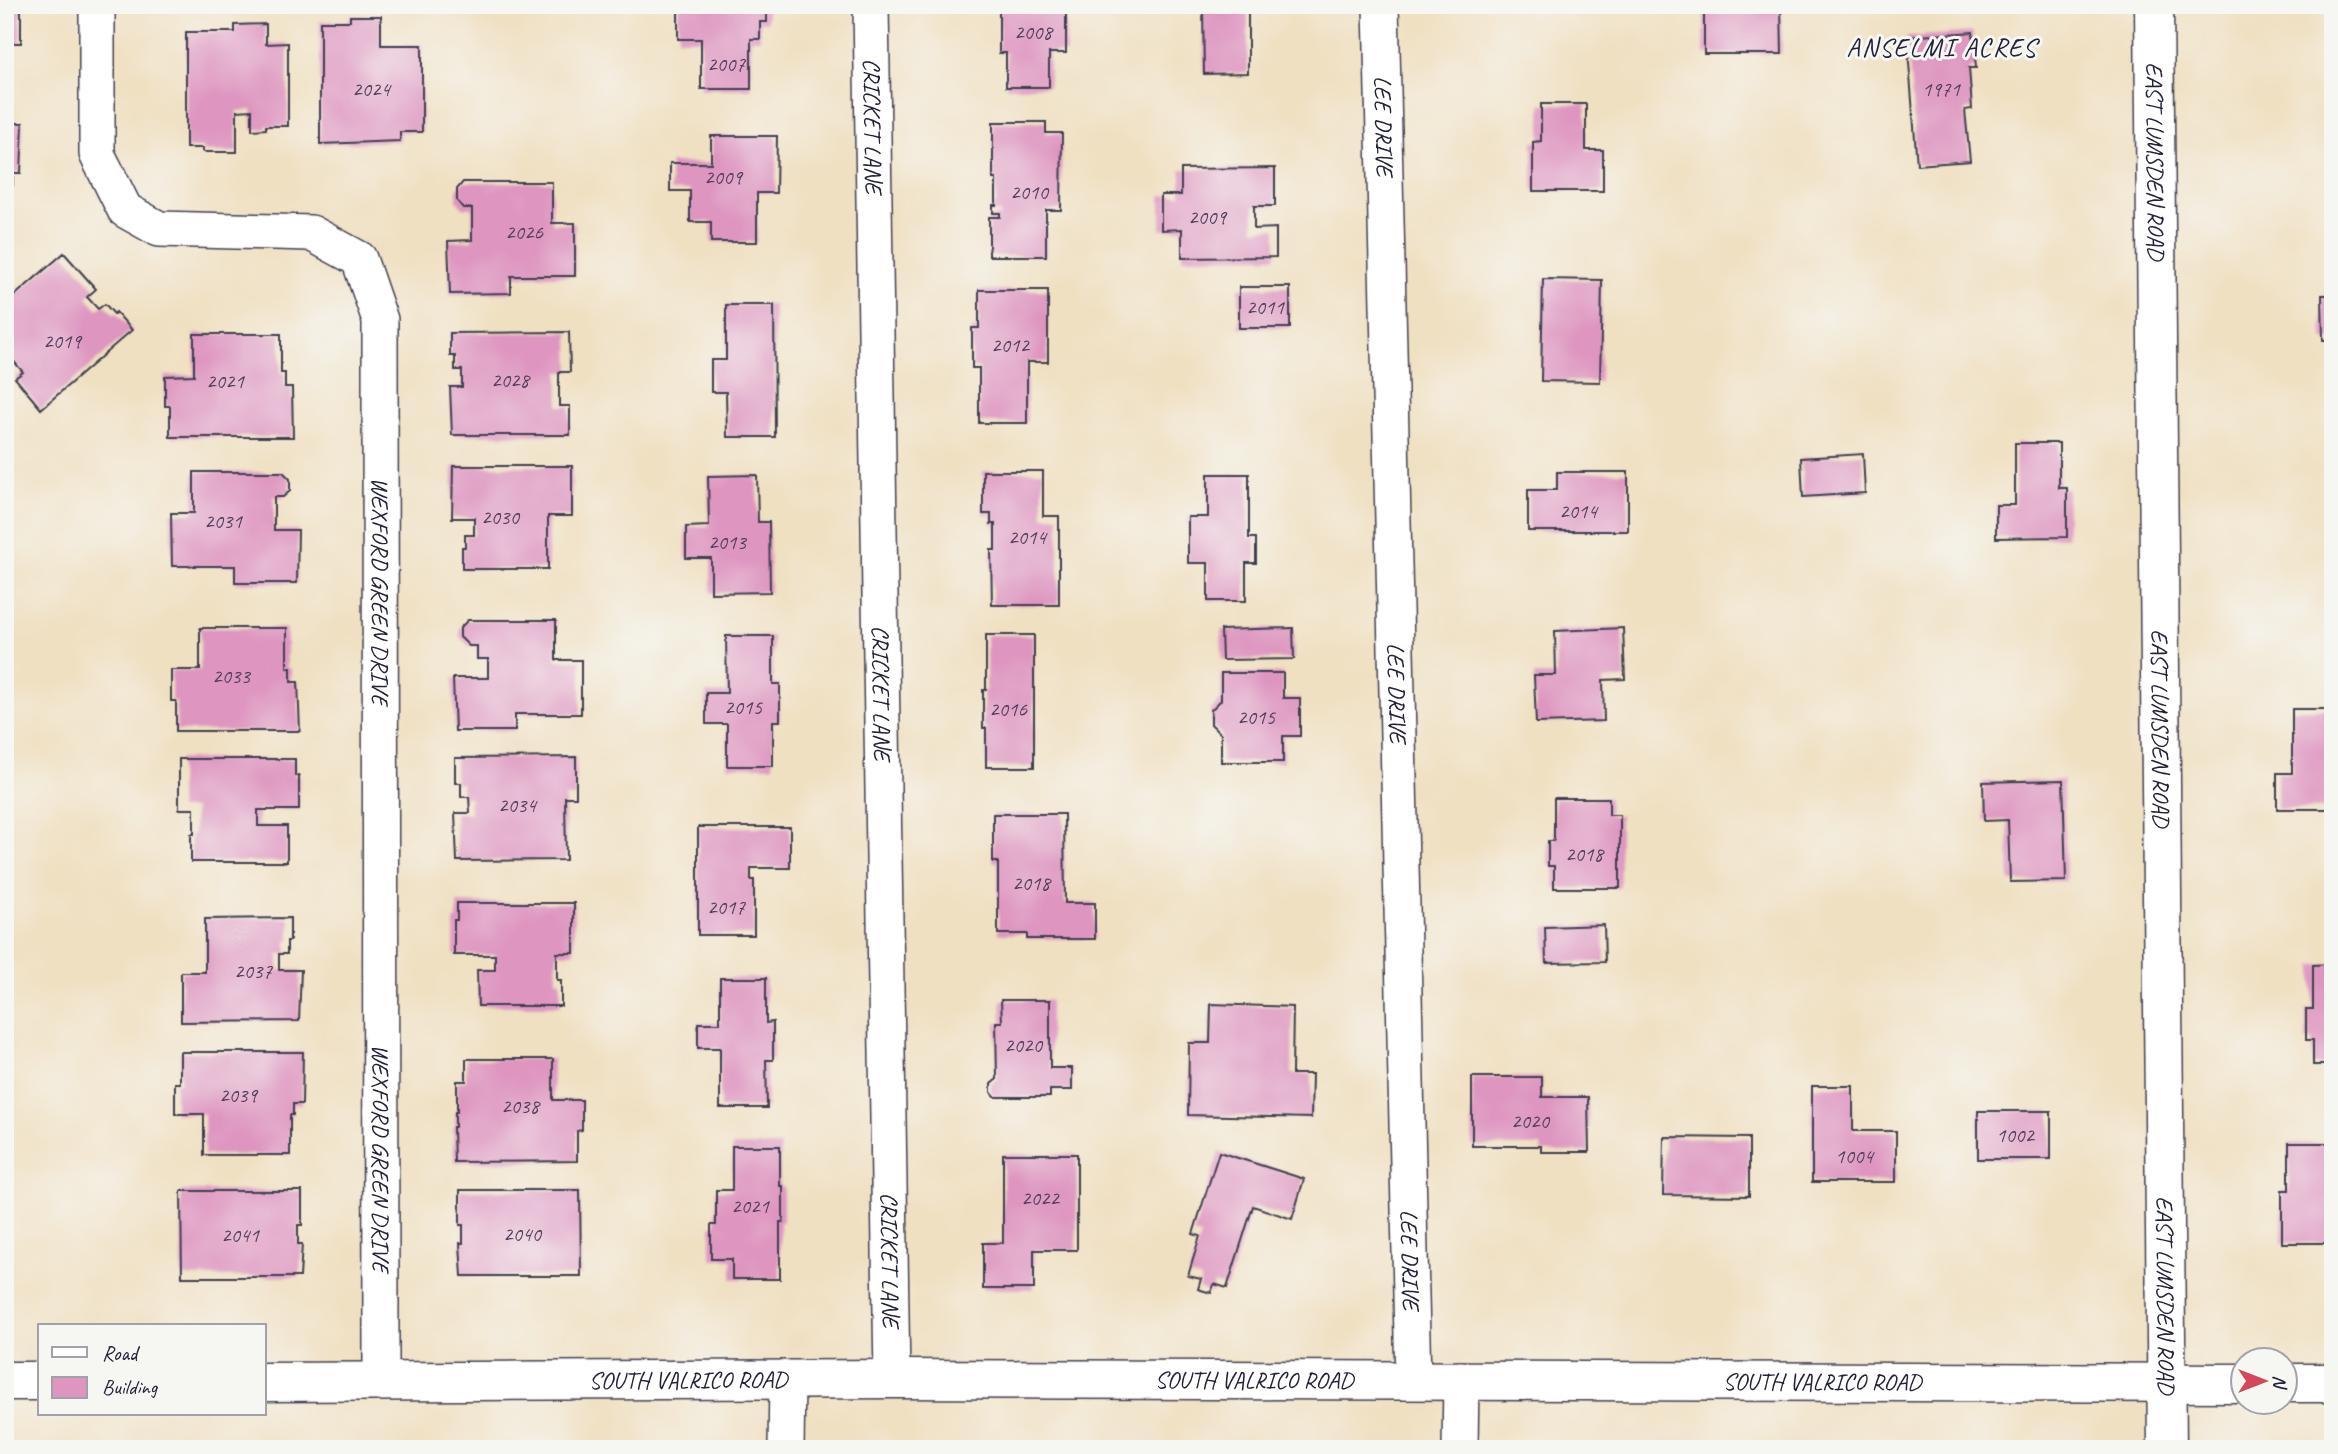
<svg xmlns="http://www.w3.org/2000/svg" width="2338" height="1454" viewBox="0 0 2338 1454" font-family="Caveat,sans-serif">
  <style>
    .building { fill: #de95c0 }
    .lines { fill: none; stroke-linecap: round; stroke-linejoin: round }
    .street-casing { stroke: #413e4f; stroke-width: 38 }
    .secondary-casing { stroke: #413e4f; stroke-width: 41 }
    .street { stroke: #fff; stroke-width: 35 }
    .secondary { stroke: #fff; stroke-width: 38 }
    .labels { text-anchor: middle; stroke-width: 6; stroke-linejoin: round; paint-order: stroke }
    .number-label { font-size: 21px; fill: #513f5c }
    .street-label { font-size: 24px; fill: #22223b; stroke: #f6f6f2 }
    .neighbourhood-label { font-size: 26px; letter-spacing: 2px; fill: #22223b; stroke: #f6f6f2 }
  </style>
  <rect width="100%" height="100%" fill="#f6f6f2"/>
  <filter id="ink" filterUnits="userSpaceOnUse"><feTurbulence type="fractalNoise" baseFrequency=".0143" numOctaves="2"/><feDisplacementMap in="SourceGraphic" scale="14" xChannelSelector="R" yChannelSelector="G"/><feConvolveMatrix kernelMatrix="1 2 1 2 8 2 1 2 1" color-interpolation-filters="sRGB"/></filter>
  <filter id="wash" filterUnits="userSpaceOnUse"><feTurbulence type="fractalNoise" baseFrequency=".00686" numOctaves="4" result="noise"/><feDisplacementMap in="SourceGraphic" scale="28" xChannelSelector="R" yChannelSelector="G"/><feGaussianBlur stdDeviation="1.57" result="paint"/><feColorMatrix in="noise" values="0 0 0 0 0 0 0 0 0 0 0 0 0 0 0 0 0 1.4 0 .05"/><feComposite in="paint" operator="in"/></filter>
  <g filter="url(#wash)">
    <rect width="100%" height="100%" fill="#f0e0c2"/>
    <g id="blocks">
      <path class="building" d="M 5,5 L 21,7 L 21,43 L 5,43 Z
        M 678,5 L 767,5 L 767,22 L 760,22 L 760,39 L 751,39 L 751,89 L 701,89 L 701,39 L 678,39 Z
        M 999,5 L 1049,5 L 1049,12 L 1066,12 L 1066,53 L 1049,53 L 1049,87 L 1006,87 L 1006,53 L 999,53 Z
        M 1203,5 L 1248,5 L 1248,73 L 1204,74 Z
        M 1704,5 L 1781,5 L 1782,54 L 1704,54 Z
        M 350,16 L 381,16 L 381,45 L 422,45 L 422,132 L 400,132 L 400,141 L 320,144 L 320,21 L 350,21 Z
        M 266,24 L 266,44 L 288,43 L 288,126 L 266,126 L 266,129 L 252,130 L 252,110 L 237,111 L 237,152 L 203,152 L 203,148 L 186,148 L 186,32 L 235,32 L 235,25 Z
        M 1973,32 L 1976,68 L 1969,68 L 1972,109 L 1965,110 L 1970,161 L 1917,165 L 1907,37 Z
        M 1541,104 L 1586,104 L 1586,150 L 1603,150 L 1603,191 L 1533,191 L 1533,142 L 1541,141 Z
        M 993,122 L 1046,122 L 1046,133 L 1062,133 L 1061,210 L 1046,210 L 1046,256 L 989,256 L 989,217 L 1000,217 L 1000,213 L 993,213 L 993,205 L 996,205 L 996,179 L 993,179 Z
        M 5,123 L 23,123 L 21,173 L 13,173 L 13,185 L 10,185 L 10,226 L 5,226 Z
        M 711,136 L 777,136 L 776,193 L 757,193 L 757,242 L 711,242 L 711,222 L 690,222 L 690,191 L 670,191 L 670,163 L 711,163 Z
        M 1275,168 L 1275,206 L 1254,206 L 1254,229 L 1276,228 L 1276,257 L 1182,258 L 1182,229 L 1161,230 L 1161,195 L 1181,195 L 1181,169 Z
        M 463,182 L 552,182 L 552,223 L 575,223 L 575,276 L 511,276 L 511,293 L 450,294 L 448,241 L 472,240 L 472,208 L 463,208 L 457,201 L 457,189 Z
        M 64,253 L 96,289 L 87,297 L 98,309 L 105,304 L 114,314 L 116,312 L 132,330 L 41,409 L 15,378 L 23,372 L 5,351 L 5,304 Z
        M 1543,279 L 1602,280 L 1600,382 L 1541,381 Z
        M 1239,287 L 1290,287 L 1290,328 L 1239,328 Z
        M 979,290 L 1048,290 L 1048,362 L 1027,362 L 1027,423 L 979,423 L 979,368 L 972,368 L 972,328 L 979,328 Z
        M 2322,295 L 2333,295 L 2333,340 L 2323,340 Z
        M 726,305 L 774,305 L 775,437 L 727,437 L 726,392 L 711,392 L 711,360 L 726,360 Z
        M 569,332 L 570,372 L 559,372 L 559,406 L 570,406 L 570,435 L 452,435 L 450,387 L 462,387 L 462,370 L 455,370 L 455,356 L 450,356 L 450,333 Z
        M 194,334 L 281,334 L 281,373 L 285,373 L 285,387 L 292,387 L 293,437 L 170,437 L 170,406 L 165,406 L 165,376 L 194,375 Z
        M 2015,443 L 2059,443 L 2059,488 L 2067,488 L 2067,537 L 1996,538 L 1996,505 L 2015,505 Z
        M 1863,454 L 1865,493 L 1803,497 L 1801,458 Z
        M 453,466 L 572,466 L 572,516 L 548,516 L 548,569 L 462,569 L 462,547 L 465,547 L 465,535 L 474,535 L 474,518 L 452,518 Z
        M 983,471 L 1043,471 L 1043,516 L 1059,516 L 1059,605 L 992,605 L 991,550 L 995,550 L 995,524 L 991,524 L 991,514 L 983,514 Z
        M 194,472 L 283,472 L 290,479 L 290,491 L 283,497 L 274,497 L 274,530 L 298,530 L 297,583 L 235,583 L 235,566 L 172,566 L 171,513 L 194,513 Z
        M 1557,472 L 1628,472 L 1628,531 L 1528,531 L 1528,490 L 1557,490 Z
        M 1208,474 L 1249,474 L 1249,538 L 1256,538 L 1256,563 L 1246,563 L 1246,601 L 1208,601 L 1208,563 L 1188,563 L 1188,517 L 1208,517 Z
        M 757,475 L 758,522 L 769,522 L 770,592 L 711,593 L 711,558 L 686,558 L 686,527 L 709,526 L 708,476 Z
        M 468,620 L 556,620 L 556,660 L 581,660 L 581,714 L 515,714 L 515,731 L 455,731 L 453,678 L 488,678 L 488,659 L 477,659 L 477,646 L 469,646 L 460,637 L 460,628 Z
        M 200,628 L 287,628 L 287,668 L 291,668 L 291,682 L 298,682 L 300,731 L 176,731 L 176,701 L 171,701 L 171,670 L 200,670 Z
        M 1293,628 L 1294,659 L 1222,660 L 1221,630 Z
        M 1623,628 L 1625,679 L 1603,680 L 1604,721 L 1536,723 L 1534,675 L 1556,675 L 1555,631 Z
        M 986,635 L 1034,635 L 1034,767 L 986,767 L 986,728 L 983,728 L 983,690 L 986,690 Z
        M 726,636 L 773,636 L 773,684 L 780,684 L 780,721 L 773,721 L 773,766 L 727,766 L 727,724 L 706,724 L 706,693 L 727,693 Z
        M 1221,673 L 1283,673 L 1283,698 L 1300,698 L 1300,736 L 1283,736 L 1283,762 L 1221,762 L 1221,734 L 1211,724 L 1211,710 L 1221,700 Z
        M 2292,709 L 2333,709 L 2333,809 L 2277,809 L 2277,773 L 2292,773 Z
        M 576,757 L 576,797 L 565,797 L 566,860 L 457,861 L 455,813 L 470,813 L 469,797 L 461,797 L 461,783 L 455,783 L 455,758 Z
        M 179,759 L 295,759 L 295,776 L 299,776 L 299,810 L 258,810 L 258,826 L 287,826 L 287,862 L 191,862 L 191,834 L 194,834 L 194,809 L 179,809 Z
        M 2063,780 L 2066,881 L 2010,882 L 2008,820 L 1984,821 L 1983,782 Z
        M 1554,798 L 1609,798 L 1609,815 L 1620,815 L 1620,888 L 1554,888 L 1554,866 L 1548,866 L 1548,841 L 1554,841 Z
        M 993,814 L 1064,814 L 1065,903 L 1095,903 L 1095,939 L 1027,939 L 1027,934 L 998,934 L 998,862 L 993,862 Z
        M 698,827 L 790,827 L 790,868 L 751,868 L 751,880 L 754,880 L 754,935 L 698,935 Z
        M 457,903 L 574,903 L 574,953 L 557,953 L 557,980 L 561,980 L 561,1006 L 478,1006 L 477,970 L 495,970 L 495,955 L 454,955 L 454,920 L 457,920 Z
        M 290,918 L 290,941 L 287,941 L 287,954 L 279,954 L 279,970 L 301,970 L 299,1021 L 181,1022 L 181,972 L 205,972 L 205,919 Z
        M 1604,925 L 1605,962 L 1546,963 L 1545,927 Z
        M 2333,964 L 2333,1065 L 2313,1065 L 2313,1040 L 2306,1040 L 2306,1009 L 2313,1009 L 2313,965 Z
        M 720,978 L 766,978 L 766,1023 L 773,1022 L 773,1060 L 766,1060 L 767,1108 L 720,1108 L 720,1048 L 698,1048 L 698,1023 L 720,1023 Z
        M 1001,1000 L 1050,1000 L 1050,1068 L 1072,1068 L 1072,1090 L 1050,1090 L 1050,1097 L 995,1097 L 991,1092 L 991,1084 L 997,1079 L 996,1022 L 1002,1022 Z
        M 1211,1004 L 1293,1007 L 1292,1074 L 1312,1074 L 1311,1118 L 1188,1115 L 1189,1043 L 1210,1043 Z
        M 180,1052 L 303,1052 L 302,1104 L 293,1104 L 293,1115 L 290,1115 L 290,1155 L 204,1155 L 204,1114 L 175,1114 L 175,1083 L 180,1083 Z
        M 466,1059 L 553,1059 L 553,1100 L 582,1100 L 582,1130 L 577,1131 L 577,1161 L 454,1162 L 453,1127 L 455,1127 L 455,1112 L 457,1112 L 457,1081 L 466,1081 Z
        M 1472,1077 L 1542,1077 L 1542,1097 L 1588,1097 L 1589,1152 L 1541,1152 L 1541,1146 L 1472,1146 Z
        M 1812,1086 L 1853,1086 L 1853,1131 L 1896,1131 L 1896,1182 L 1812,1182 Z
        M 1978,1111 L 2051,1111 L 2051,1159 L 1978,1159 Z
        M 1664,1137 L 1749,1138 L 1749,1196 L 1663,1195 Z
        M 2289,1143 L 2333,1143 L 2333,1243 L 2282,1243 L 2282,1190 L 2289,1190 Z
        M 732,1146 L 780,1146 L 780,1186 L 783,1186 L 783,1222 L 780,1222 L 780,1279 L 732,1279 L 732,1259 L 711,1259 L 711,1225 L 716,1225 L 716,1190 L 732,1190 Z
        M 1219,1152 L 1304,1179 L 1292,1219 L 1253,1206 L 1227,1288 L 1214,1284 L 1211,1293 L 1198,1289 L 1201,1279 L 1188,1276 L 1200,1236 L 1193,1234 Z
        M 1003,1154 L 1077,1154 L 1077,1250 L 1034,1250 L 1034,1289 L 983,1289 L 983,1243 L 1003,1243 Z
        M 460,1190 L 580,1190 L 581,1276 L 462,1276 L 460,1243 L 463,1243 L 463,1225 L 460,1225 Z
        M 181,1191 L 302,1191 L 302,1225 L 298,1225 L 298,1244 L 302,1244 L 300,1277 L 182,1277 Z"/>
    </g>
  </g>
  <g filter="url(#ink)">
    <use href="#blocks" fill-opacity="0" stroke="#413e4f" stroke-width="2"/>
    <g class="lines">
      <g class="street-casing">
        <g id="street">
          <path id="s1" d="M 97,5 L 97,154 L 125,210 L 159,229 L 311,233 L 359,259 L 380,320 L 381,1382"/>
          <path id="s2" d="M 871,5 L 892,1379"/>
          <path id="s3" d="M 1381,5 L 1413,1381"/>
          <path d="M 786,1449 L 787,1381"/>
          <path d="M 1460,1449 L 1461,1379"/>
        </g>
      </g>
      <g class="secondary-casing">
        <g id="secondary">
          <path id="s4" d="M 2154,5 L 2167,1449"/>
          <path d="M 5,1381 L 40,1381"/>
          <path id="s5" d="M 264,1382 L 892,1379 L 2244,1383"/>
          <path d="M 2286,1383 L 2333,1383"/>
        </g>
      </g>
      <use href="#street" class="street"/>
      <use href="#secondary" class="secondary"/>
    </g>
  </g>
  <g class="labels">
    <g class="number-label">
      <text x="1033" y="39">2008</text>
      <text x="726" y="71">2007</text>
      <text x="371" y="96">2024</text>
      <text x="1941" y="96">1971</text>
      <text x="723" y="184">2009</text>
      <text x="1029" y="199">2010</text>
      <text x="1207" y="224">2009</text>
      <text x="524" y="239">2026</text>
      <text x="1265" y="314">2011</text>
      <text x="62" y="348">2019</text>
      <text x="1010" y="352">2012</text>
      <text x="510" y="387">2028</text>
      <text x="225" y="388">2021</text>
      <text x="1578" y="518">2014</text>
      <text x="500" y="524">2030</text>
      <text x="223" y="528">2031</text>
      <text x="1027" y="544">2014</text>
      <text x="727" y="549">2013</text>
      <text x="231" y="683">2033</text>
      <text x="743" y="714">2015</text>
      <text x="1008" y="716">2016</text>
      <text x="1256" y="724">2015</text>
      <text x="517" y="812">2034</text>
      <text x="1584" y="861">2018</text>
      <text x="1031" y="890">2018</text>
      <text x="726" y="914">2017</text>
      <text x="253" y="978">2037</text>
      <text x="1023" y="1052">2020</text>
      <text x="238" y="1102">2039</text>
      <text x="520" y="1113">2038</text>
      <text x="1530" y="1128">2020</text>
      <text x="2015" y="1142">1002</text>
      <text x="1854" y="1163">1004</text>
      <text x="1040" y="1205">2022</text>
      <text x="750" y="1213">2021</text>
      <text x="522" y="1241">2040</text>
      <text x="240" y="1242">2041</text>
    </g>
    <g class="street-label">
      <text dy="8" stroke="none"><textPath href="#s2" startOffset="121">CRICKET LANE</textPath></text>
      <text dy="8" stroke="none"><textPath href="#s3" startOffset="121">LEE DRIVE</textPath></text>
      <text dy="8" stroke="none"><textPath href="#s4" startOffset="156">EAST LUMSDEN ROAD</textPath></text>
      <text dy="8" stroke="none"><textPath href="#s1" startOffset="793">WEXFORD GREEN DRIVE</textPath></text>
      <text dy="8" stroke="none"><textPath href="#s2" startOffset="688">CRICKET LANE</textPath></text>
      <text dy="8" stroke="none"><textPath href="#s3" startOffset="688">LEE DRIVE</textPath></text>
      <text dy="8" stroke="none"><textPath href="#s4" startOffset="723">EAST LUMSDEN ROAD</textPath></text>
      <text dy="8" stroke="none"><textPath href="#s1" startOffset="1360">WEXFORD GREEN DRIVE</textPath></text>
      <text dy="8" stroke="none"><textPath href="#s2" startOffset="1255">CRICKET LANE</textPath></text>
      <text dy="8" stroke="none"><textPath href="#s3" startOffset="1255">LEE DRIVE</textPath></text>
      <text dy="8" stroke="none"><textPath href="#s4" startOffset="1290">EAST LUMSDEN ROAD</textPath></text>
      <text dy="8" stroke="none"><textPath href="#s5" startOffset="990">SOUTH VALRICO ROAD</textPath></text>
      <text dy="8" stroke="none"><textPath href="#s5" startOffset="424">SOUTH VALRICO ROAD</textPath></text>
      <text dy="8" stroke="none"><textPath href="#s5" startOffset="1558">SOUTH VALRICO ROAD</textPath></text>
    </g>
    <g class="neighbourhood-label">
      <text x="1942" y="56">ANSELMI ACRES</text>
    </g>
  </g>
  <rect width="2338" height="1454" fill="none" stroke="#f6f6f2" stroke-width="28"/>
  <rect x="38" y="1324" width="228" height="91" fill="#f6f6f2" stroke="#a1a1a9" stroke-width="2"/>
  <rect x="52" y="1347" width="35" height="10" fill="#ffffff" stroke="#a1a1a9" stroke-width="2"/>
  <text x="102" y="1360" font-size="21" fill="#22223b">Road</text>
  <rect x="52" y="1377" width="35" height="21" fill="#de95c0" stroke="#a1a1a9" stroke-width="2"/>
  <text x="102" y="1394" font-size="21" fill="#22223b">Building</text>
  <g transform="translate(2264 1381) rotate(90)"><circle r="33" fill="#f6f6f2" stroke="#a1a1a9" stroke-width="2"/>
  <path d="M0-5L12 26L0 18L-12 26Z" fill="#d1495b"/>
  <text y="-10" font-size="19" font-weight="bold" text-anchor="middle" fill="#22223b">N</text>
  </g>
</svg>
